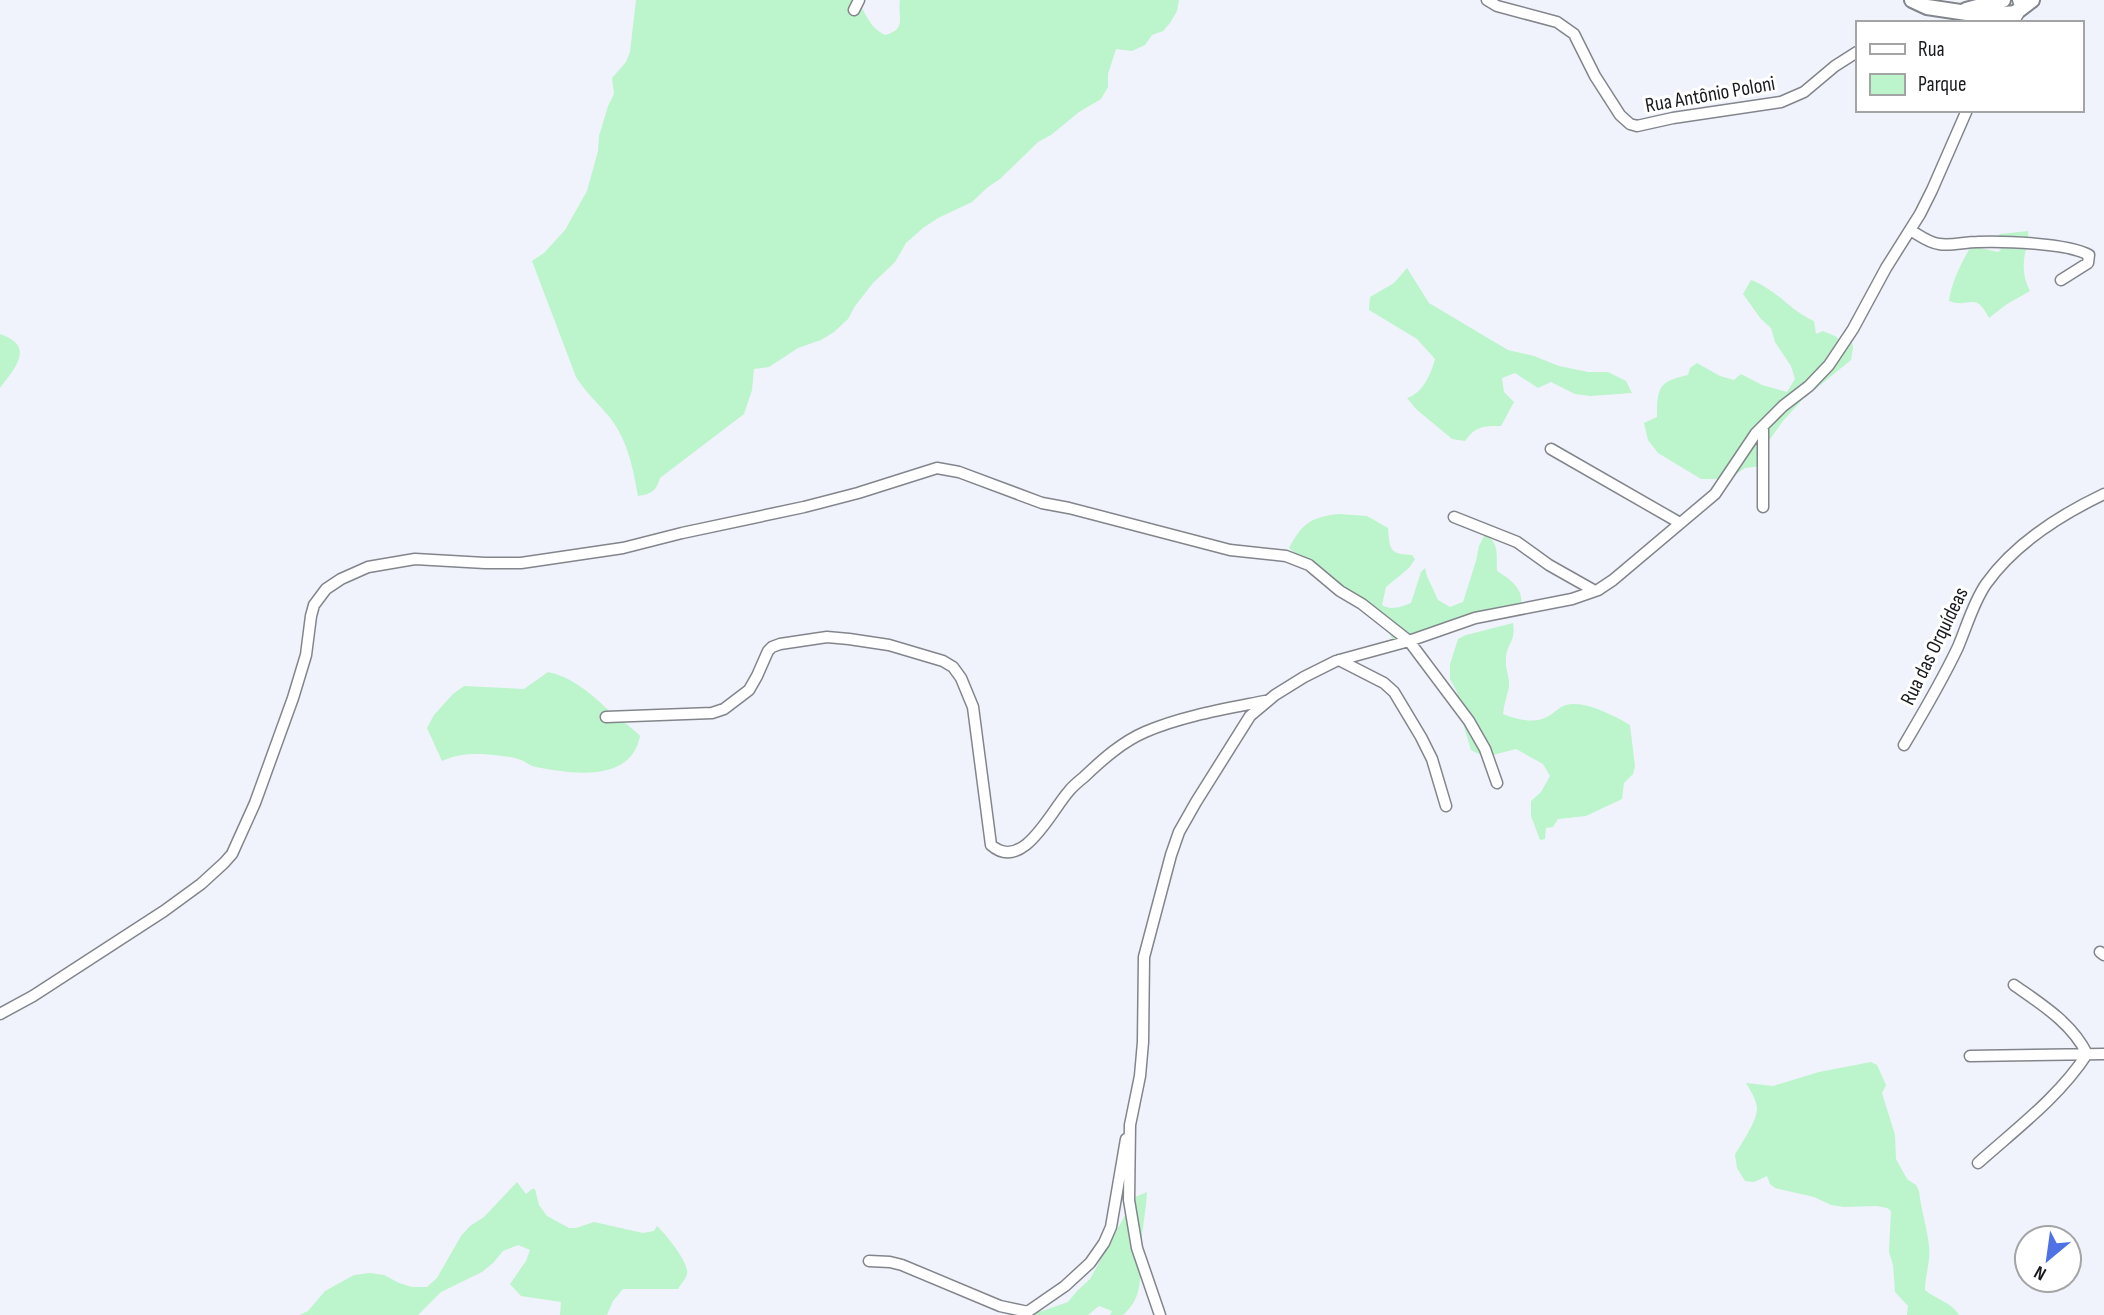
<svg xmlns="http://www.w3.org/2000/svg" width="2104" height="1315" viewBox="0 0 2104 1315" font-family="'Sofia Sans Condensed',sans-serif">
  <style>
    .green { fill: #bcf4cc }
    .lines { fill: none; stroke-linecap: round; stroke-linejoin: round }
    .street-casing { stroke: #82858b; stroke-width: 13 }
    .secondary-casing { stroke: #82858b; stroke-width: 18 }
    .street { stroke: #fff; stroke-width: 10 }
    .secondary { stroke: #fff; stroke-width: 14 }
    .labels { text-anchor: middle; stroke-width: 6; stroke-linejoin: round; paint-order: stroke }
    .street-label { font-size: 21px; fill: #1a1b1e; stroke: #fff }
  </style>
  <rect width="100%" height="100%" fill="#f0f3fb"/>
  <path class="green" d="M 636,0 L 858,0 C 865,13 870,28 885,35 C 908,29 897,17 900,0 L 1179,0 L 1177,11 L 1170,23 L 1163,31 L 1152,35 L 1145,45 L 1132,51 L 1116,49 L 1108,74 L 1108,87 L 1101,99 L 1079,112 L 1051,135 L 1038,142 L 1000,179 L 988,187 L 972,202 L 938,218 L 923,228 L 906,243 L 895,262 L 873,283 L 855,306 L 848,319 L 834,332 L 821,340 L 798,348 L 769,367 L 754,369 L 752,390 L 744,414 L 660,478 C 656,491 652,494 638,496 C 633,468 628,442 611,419 C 600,405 586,393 576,377 L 532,261 L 544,253 L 565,230 L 587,191 L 598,151 L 599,136 L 608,106 L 614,94 L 612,78 L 626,62 L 630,52 Z
    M 2028,231 C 2029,238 2027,242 2026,249 C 2022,264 2023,278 2030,291 L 2007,304 L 1989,318 C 1975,290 1970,309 1949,301 C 1952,280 1961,264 1971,246 L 1998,252 L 2001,250 L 1997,237 L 2000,234 Z
    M 1407,268 L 1429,303 L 1508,350 L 1534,356 L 1559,366 L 1588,372 L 1608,372 L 1626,381 L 1632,393 L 1590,396 L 1575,394 L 1551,382 L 1538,388 L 1515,373 L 1502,378 L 1504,392 L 1514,402 L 1501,426 C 1483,426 1476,426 1465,441 L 1452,439 L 1416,409 L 1407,398 C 1423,393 1431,374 1435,359 L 1417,339 L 1369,310 L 1370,297 L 1394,283 Z
    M 1751,280 C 1779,291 1789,310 1814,321 L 1816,334 L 1823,331 L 1837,337 L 1844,349 L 1847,349 L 1852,342 L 1853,348 L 1851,360 L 1802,400 L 1783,421 L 1763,449 L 1761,466 L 1745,468 L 1732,477 L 1720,479 L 1701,479 L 1658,453 L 1648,440 L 1644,423 L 1657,417 C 1657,389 1658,381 1688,375 L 1690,368 L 1697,363 L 1720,376 L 1734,380 L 1741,374 L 1762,385 L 1787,392 L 1795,379 L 1791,366 L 1775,342 L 1771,328 L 1761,319 L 1743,294 Z
    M 0,334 C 36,346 15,368 0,388 Z
    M 1339,514 L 1367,516 L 1388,528 C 1390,550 1389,554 1412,555 L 1415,559 L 1409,568 L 1386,587 L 1382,605 C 1392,611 1401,607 1411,603 L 1421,572 L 1425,568 L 1427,576 L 1438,600 L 1450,607 L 1463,602 L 1476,561 L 1479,546 L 1485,534 C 1500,544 1496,554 1497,571 C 1512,580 1526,591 1520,609 L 1393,640 C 1383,616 1312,567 1289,548 C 1302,524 1310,517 1339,514 Z
    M 1513,623 C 1516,643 1506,643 1506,660 C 1505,669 1510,677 1509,687 C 1507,696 1504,704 1503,714 C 1515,719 1534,724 1547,717 C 1553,714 1559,707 1566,705 C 1585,700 1614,716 1630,725 L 1635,766 L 1633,774 L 1624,783 L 1622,799 L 1586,816 L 1558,819 L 1553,827 L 1546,828 L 1545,839 L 1540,840 L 1531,816 L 1531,801 L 1541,792 L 1550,776 L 1543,764 L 1516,749 L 1485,757 L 1471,750 L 1458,707 L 1457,692 L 1450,679 L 1450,664 L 1458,639 L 1466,635 Z
    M 548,672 C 571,677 588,691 605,707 C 616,717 630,725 640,736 C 631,783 572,774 536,767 C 530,766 526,762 521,760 C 514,757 503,756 495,755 C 478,753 458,753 442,761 L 427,728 L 434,715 L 453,694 L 464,686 L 524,689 Z
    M 1871,1062 L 1877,1065 L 1886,1085 L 1882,1093 L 1895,1135 L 1896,1159 L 1907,1179 L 1916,1185 L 1919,1191 C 1921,1210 1927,1227 1929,1246 C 1931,1261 1925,1275 1925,1290 C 1937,1300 1951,1302 1959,1315 L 1907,1315 L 1908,1306 L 1895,1292 L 1893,1265 L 1889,1252 L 1891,1211 L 1887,1208 L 1877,1206 L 1844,1207 L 1831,1205 L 1814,1197 L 1775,1188 L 1770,1184 L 1767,1176 L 1754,1182 L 1745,1181 L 1737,1168 L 1735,1155 C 1741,1144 1757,1121 1757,1109 C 1757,1100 1750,1090 1746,1083 L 1773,1086 L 1819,1072 Z
    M 517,1182 L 526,1194 L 532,1189 L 535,1189 L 539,1205 L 547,1216 L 569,1228 L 576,1228 L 594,1222 L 643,1233 L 654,1231 L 657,1226 C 665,1233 690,1264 687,1274 C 686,1279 680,1285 678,1289 L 623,1289 L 613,1301 L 607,1315 L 560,1315 L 561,1302 L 521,1296 L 510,1284 L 526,1261 L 530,1250 L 518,1245 L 503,1251 L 493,1263 L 482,1272 L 441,1292 L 418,1315 L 300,1315 L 308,1311 L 325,1291 L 354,1275 L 370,1273 L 384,1275 L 399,1283 L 412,1287 L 427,1287 L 437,1278 L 461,1236 L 470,1226 L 484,1217 Z
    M 1147,1192 C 1146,1209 1143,1225 1141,1242 C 1137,1270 1148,1293 1123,1315 L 1110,1315 L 1112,1311 L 1099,1306 L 1088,1315 L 1017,1315 L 1042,1311 L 1068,1302 L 1077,1291 L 1090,1279 L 1135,1197 Z"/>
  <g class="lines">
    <g class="street-casing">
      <path id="street" d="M 1487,0 L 1497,6 L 1557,22 L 1574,34 L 1595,76 L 1620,115 L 1630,124 L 1637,126 L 1673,118 L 1781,102 L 1804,92 L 1835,66 L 1857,52
        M 854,10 L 859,0
        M 2013,23 L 2021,9 L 2018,0
        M 1910,230 C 1919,235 1929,243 1939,244 C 1951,246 1965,242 1977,242 C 2002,241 2068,243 2089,255 L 2088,263 L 2061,280
        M 1551,449 L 1680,523
        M 1763,507 L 1763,426
        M 1454,517 L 1517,542 L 1549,565 L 1595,591
        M 1339,660 L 1384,683 L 1394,692 L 1421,737 L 1432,759 L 1446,806
        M 606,717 L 712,713 L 724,709 L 749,690 L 757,676 L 768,651 L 772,647 L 780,644 L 827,637 L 849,639 L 889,645 L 943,661 L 953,667 L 961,678 L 973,707 L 991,845 C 1023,873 1051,811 1069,791 C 1073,786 1079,781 1084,777 C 1103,759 1122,742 1145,732 C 1182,716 1225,709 1265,701
        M 1904,745 C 1923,713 1942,681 1958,647 C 1967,626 1973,603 1986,584 C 2015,543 2060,515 2104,494
        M 2100,952 L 2104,955
        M 0,1014 L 33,996 L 164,911 L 201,884 L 224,863 L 232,854 L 255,803 L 293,698 L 306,655 L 311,616 L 314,605 L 326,589 L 341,579 L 368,567 L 415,559 L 485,563 L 521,563 L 623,548 L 682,533 L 804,507 L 858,493 L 937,468 L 959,472 L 1042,503 L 1069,508 L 1230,550 L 1286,556 L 1309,565 L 1340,591 L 1362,604 L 1409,641 L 1469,721 L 1485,749 L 1497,783
        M 1970,1056 L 2104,1054
        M 1978,1163 C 2016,1129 2059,1097 2087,1054 C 2072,1023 2041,1004 2014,985
        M 869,1261 L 890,1262 L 902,1265 L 1000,1306 L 1028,1312
        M 1023,1315 L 1065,1286 L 1090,1263 L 1104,1243 L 1111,1227 L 1126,1139
        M 1160,1315 L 1137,1248 L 1129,1200 L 1130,1125 L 1140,1076 L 1143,1042 L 1144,957 L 1171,855 L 1179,832 L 1196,802 L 1250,716 L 1275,695 L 1304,677 L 1336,661 L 1409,641 L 1475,618 L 1572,599 L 1598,590 L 1613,580 L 1715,494 L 1756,433 L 1783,406 L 1809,386 L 1829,365 L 1853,329 L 1886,268 L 1920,214 L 1932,190 L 1967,110"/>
    </g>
    <g class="secondary-casing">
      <path id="secondary" d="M 1912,0 L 1927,7 L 1987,16 L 2015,13 L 2032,0
        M 1966,10 L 2003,0"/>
    </g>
    <use href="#street" class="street"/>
    <use href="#secondary" class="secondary"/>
  </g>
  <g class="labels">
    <g class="street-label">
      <text transform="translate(1710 94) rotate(-10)" y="7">Rua Antônio Poloni</text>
      <text transform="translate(1934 646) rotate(-64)" y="7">Rua das Orquídeas</text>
    </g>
  </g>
  <rect x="1856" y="21" width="228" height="91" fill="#ffffff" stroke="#a3a4a5" stroke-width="2"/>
  <rect x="1870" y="44" width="35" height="10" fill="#ffffff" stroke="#a3a4a5" stroke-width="2"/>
  <text x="1918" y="56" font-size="21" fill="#1a1b1e">Rua</text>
  <rect x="1870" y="74" width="35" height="21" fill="#bcf4cc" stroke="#a3a4a5" stroke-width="2"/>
  <text x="1918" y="91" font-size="21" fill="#1a1b1e">Parque</text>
  <g transform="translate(2048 1259) rotate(209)"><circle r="33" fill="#ffffff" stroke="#a3a4a5" stroke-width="2"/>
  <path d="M0-5L12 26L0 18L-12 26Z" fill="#4e71e5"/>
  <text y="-10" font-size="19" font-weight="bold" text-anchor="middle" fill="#1a1b1e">N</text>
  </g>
</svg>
